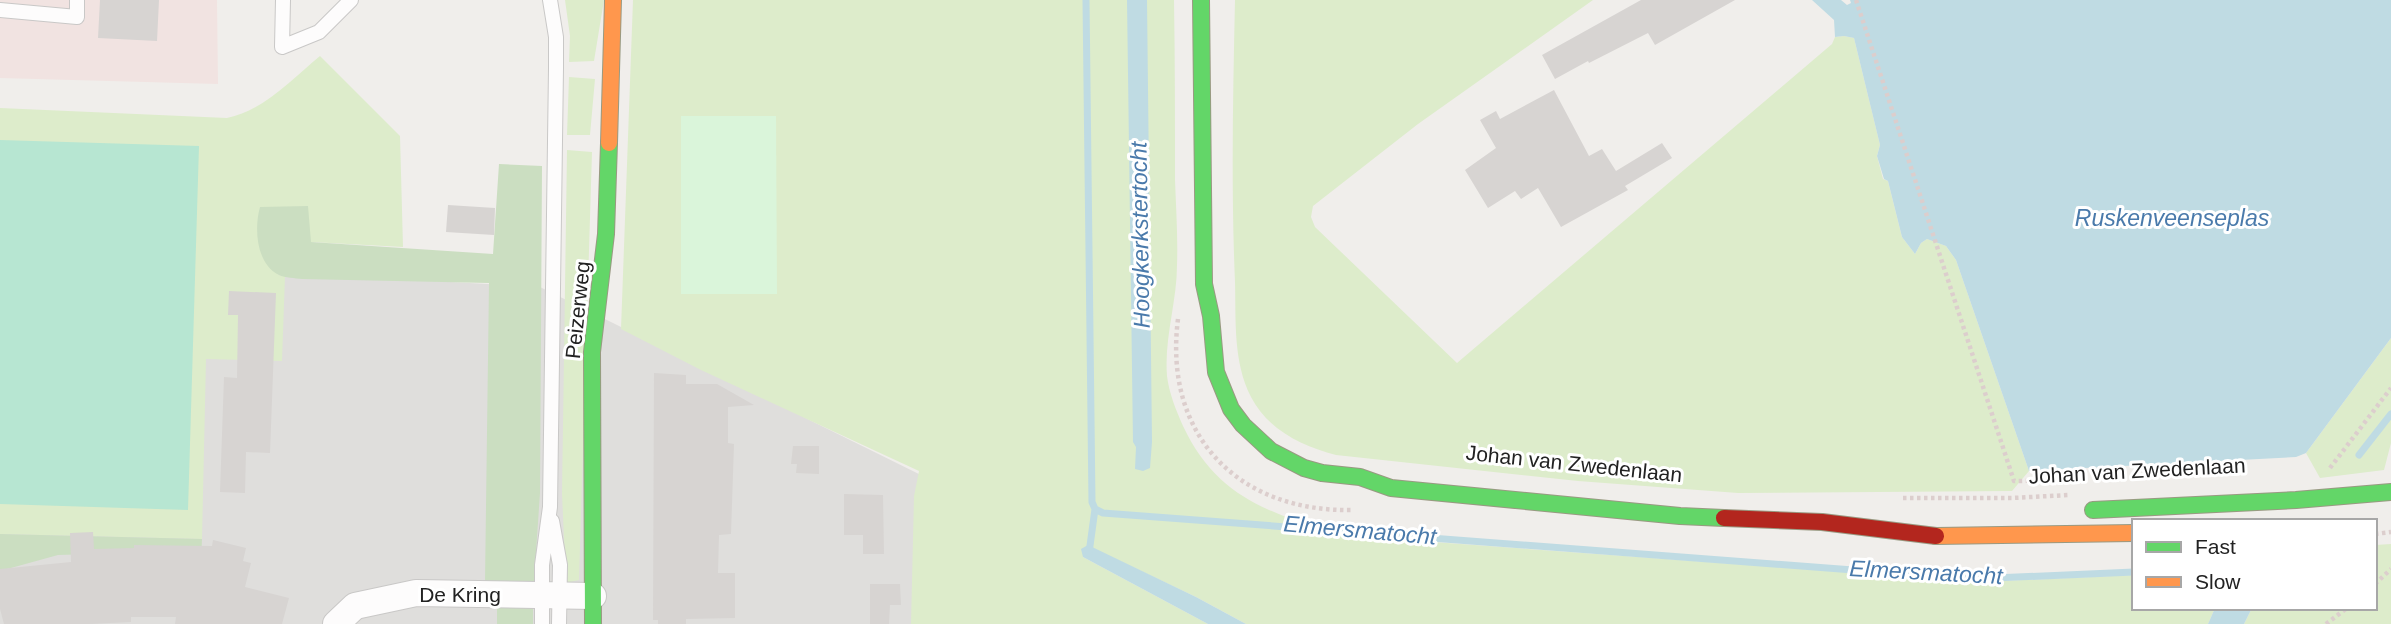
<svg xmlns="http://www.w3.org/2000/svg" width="2391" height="624" viewBox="0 0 2391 624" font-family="Helvetica,sans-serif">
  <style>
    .residential { fill: #dfdedc }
    .commercial { fill: #f1e3e1 }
    .grass { fill: #ddeccb }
    .forest { fill: #cbdec1 }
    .park { fill: #daf5da }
    .pitch { fill: #b7e6d2 }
    .water { fill: #bfdbe3 }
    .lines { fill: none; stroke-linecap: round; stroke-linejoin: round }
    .stream { stroke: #bfdbe3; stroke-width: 7 }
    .building { fill: #d7d4d2 }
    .lane-casing { stroke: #c9c8c7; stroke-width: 16 }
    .street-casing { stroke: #c9c8c7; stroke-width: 28 }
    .fast-casing { stroke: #999a82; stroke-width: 18 }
    .slow-casing { stroke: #999a82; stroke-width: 18 }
    .jam-casing { stroke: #999a82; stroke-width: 18 }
    .path { stroke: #dccecd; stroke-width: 4.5; stroke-dasharray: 3.5 3.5; stroke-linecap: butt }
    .lane { stroke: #fdfcfc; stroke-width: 14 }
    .street { stroke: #fdfcfc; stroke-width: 26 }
    .fast { stroke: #63d668; stroke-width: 16 }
    .slow { stroke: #ff974d; stroke-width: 16 }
    .jam { stroke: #b3261e; stroke-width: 16 }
    .labels { text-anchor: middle; stroke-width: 6; stroke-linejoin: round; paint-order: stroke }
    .street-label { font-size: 21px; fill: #222; stroke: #fff }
    .water-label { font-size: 23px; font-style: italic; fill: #4a7aab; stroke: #fff }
  </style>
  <rect width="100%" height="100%" fill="#f0eeeb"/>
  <path class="residential" d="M 202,268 L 540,287 L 927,478 L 920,624 L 0,624 L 0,530 Z"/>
  <path class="commercial" d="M 0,0 L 217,0 L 218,84 L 0,78 Z"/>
  <path class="grass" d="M 565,0 L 604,0 L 594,61 L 569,62 L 570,36 Z
    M 633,0 L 1174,0 C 1175,60 1175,120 1175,180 C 1176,208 1178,237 1177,265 C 1177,302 1164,338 1167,376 C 1169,393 1176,410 1183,426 C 1217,498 1268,511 1337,535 L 1982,582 L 2134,575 L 2134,608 L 2215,608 L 2208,624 L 1246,624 L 1196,597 L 1088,546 L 1083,557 L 1208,624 L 911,624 L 914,496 L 919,471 L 701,370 L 621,329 Z
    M 1235,0 L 1593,0 L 1418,124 L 1313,206 L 1311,217 L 1315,227 L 1457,363 L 1832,44 L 1835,37 L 1844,36 L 1854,38 L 1880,145 L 1877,156 L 1883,179 L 1888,181 L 1902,237 L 1915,254 L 1921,243 L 1927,239 L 1946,246 L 1956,260 L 2029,471 L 2012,491 L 1738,493 L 1578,481 L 1336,455 C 1302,446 1268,430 1251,397 C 1233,362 1236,320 1235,282 C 1231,188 1233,94 1235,0 Z
    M 320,56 L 400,136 L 403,247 L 311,242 L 278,275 L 285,276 L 282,361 L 206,359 L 202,539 L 0,534 L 0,108 L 227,118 C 263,111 292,79 320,56 Z
    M 569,77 L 595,79 L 590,135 L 567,135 Z
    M 567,150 L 592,152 L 579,580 L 566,583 L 562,494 Z
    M 2391,338 L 2391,443 L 2384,470 L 2320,478 L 2306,453 Z
    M 2391,544 L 2391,624 L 2244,624 L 2252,608 L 2375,608 L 2375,545 Z"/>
  <path class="forest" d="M 499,164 L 542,166 L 540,493 L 534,582 L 485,582 L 489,283 L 302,279 C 295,278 285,278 279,275 C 256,264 254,228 260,207 L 308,206 L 311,242 L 493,254 Z
    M 0,534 L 202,539 L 201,561 L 92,554 L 58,555 L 0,571 Z
    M 497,606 L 533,607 L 533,624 L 497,624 Z"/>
  <path class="park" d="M 681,116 L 776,116 L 777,294 L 681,294 Z"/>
  <path class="pitch" d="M 0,140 L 199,146 L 188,510 L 0,504 Z"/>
  <path class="water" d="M 1127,0 L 1147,0 L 1152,442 L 1150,468 L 1143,471 L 1135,469 L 1136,447 L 1133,442 Z
    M 1812,0 L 1841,0 L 1847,5 L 1851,3 L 1850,0 L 2391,0 L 2391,338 L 2306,453 L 2296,457 L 2029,471 L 1956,260 L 1946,246 L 1927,239 L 1921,243 L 1915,254 L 1902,237 L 1888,181 L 1884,179 L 1877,156 L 1880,145 L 1854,38 L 1844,36 L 1835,37 L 1834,20 Z
    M 1088,545 L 1196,597 L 1246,624 L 1208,624 L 1083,557 L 1081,549 Z
    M 2215,608 L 2252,608 L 2244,624 L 2208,624 Z"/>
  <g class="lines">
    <path class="stream" d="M 1086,0 L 1092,502 L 1095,509 L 1103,513 L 1971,579 L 2134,572
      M 2359,455 L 2391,414
      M 1089,553 L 1095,509"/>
  </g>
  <path class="building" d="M 100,0 L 159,0 L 157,41 L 98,38 Z
    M 1641,0 L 1735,0 L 1655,45 L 1648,33 L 1589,63 L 1588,61 L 1555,79 L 1542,55 Z
    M 1554,90 L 1589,156 L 1602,149 L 1616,171 L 1662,143 L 1672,158 L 1625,186 L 1628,190 L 1561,227 L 1538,188 L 1521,199 L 1515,191 L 1488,208 L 1465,170 L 1496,148 L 1480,120 L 1496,111 L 1500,119 Z
    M 448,205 L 495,208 L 494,235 L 446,232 Z
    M 229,291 L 276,293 L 270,453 L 246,452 L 245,493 L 220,492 L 224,377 L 237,378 L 238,315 L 228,315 Z
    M 654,373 L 686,375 L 686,384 L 717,384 L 754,405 L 728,407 L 728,443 L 734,444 L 731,534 L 719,535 L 718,573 L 735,573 L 735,618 L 686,619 L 686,624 L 658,624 L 658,620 L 653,620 Z
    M 793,446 L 819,446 L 819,474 L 796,473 L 797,464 L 791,464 Z
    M 844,494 L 883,495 L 884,554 L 863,554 L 863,535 L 844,535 Z
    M 93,532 L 94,549 L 134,548 L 134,545 L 212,546 L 213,540 L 246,548 L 243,561 L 251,563 L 245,587 L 289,598 L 282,624 L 175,624 L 176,617 L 131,617 L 131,622 L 90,624 L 4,624 L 0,609 L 0,569 L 71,562 L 70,533 Z
    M 870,584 L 900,584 L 901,605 L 890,605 L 889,624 L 870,624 Z"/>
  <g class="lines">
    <g class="lane-casing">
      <path id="lane" d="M 283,0 L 282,47 L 319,32 L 351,0
        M 0,10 L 77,17 L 77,0
        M 552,521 L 560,565 L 559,624
        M 542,624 L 542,565 L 550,507 L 556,68 L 556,37 L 550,0"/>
    </g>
    <g class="street-casing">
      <path id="street" d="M 336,624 L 355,606 L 416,593 L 593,596"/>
    </g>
    <g class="fast-casing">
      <path id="fast" d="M 1201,0 L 1204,284 L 1211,316 L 1216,372 L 1231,409 L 1243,425 L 1271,451 L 1304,468 L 1322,473 L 1360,477 L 1391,488 L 1680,516 L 1724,518
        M 2093,510 L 2296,500 L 2391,492
        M 593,624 L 592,352 L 606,234 L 609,143"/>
    </g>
    <g class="slow-casing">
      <path id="slow" d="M 609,143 L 613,0
        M 1936,536 L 2134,533"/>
    </g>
    <g class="jam-casing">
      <path id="jam" d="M 1724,518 L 1822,522 L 1936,536"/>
    </g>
    <path class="path" d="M 1856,0 L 2014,481 L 2083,480
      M 1178,319 C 1163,436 1239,513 1354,510
      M 2330,468 L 2391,388
      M 1903,498 L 2012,498 L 2069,495
      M 2375,534 L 2391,532
      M 2375,584 L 2391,569
      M 2326,624 L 2347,608"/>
    <use href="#lane" class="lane"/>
    <use href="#street" class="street"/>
    <use href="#fast" class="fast"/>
    <use href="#slow" class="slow"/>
    <use href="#jam" class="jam"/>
  </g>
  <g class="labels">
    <g class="street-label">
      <text transform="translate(578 310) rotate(-84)" y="7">Peizerweg</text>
      <text transform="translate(1574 464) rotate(6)" y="7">Johan van Zwedenlaan</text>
      <text transform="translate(2137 471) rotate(-3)" y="7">Johan van Zwedenlaan</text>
      <text x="460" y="602">De Kring</text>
    </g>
    <g class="water-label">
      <text x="2172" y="226">Ruskenveenseplas</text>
      <text transform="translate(1140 235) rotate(-91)" y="8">Hoogkerkstertocht</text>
      <text transform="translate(1360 530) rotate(5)" y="8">Elmersmatocht</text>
      <text transform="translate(1926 572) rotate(3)" y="8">Elmersmatocht</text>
    </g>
  </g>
  <rect x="2132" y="519" width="245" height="91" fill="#ffffff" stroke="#a7a7a7" stroke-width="2"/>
  <rect x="2146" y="542" width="35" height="10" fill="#63d668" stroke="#a7a7a7" stroke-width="2"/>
  <text x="2195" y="554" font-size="21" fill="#222222">Fast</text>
  <rect x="2146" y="577" width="35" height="10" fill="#ff974d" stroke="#a7a7a7" stroke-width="2"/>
  <text x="2195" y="589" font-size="21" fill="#222222">Slow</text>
</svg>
